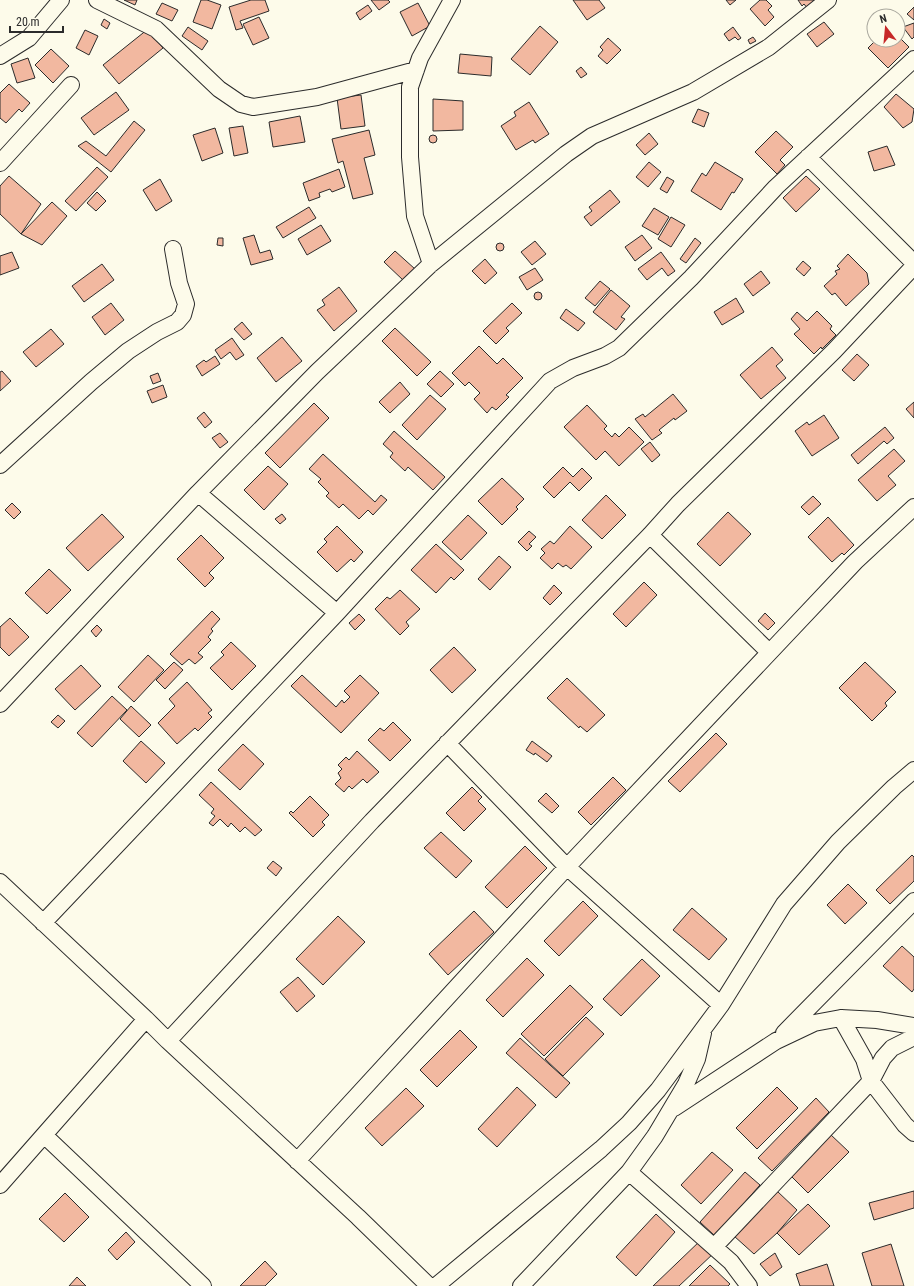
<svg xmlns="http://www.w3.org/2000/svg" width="914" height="1286" viewBox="0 0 914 1286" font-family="'Roboto Condensed',sans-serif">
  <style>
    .building { fill: #f2b8a0; stroke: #2b2b2b }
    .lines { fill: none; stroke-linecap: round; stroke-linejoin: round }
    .minor-casing { stroke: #2b2b2b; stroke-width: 18 }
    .minor { stroke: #fdfbea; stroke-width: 16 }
  </style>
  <rect width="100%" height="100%" fill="#fdfbea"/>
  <path class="building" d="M 124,0 L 137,0 L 135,5 Z
    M 201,0 L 207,0 L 221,5 L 212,29 L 193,22 Z
    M 251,0 L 265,0 L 269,11 L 240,21 L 243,28 L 236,30 L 229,7 Z
    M 371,0 L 388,0 L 390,2 L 379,10 Z
    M 573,0 L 599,0 L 605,8 L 587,20 Z
    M 726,0 L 736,0 L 730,5 Z
    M 760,0 L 766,0 L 772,6 L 768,10 L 774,17 L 765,26 L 750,9 Z
    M 798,0 L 813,0 L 815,3 L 808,9 L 804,4 L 802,6 Z
    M 162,3 L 178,10 L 172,21 L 156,14 Z
    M 418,3 L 430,26 L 412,36 L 400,12 Z
    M 368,5 L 372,11 L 360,20 L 356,13 Z
    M 914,7 L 914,20 L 907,14 Z
    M 259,17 L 269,38 L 253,45 L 243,24 Z
    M 104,19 L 110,23 L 107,29 L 101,25 Z
    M 824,22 L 834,34 L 817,47 L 807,34 Z
    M 914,23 L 914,37 L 912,39 L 903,27 Z
    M 540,26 L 558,42 L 530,75 L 511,59 Z
    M 188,27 L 208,41 L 202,50 L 182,36 Z
    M 733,27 L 741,38 L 738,40 L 735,37 L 729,41 L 724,34 Z
    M 148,29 L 163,48 L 119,84 L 103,65 Z
    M 85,30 L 98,36 L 89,55 L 76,48 Z
    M 898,36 L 909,47 L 888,68 L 868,48 L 876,40 L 898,40 Z
    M 753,37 L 756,41 L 750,44 L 748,40 Z
    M 608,38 L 621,50 L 607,64 L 598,56 L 603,50 L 600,47 Z
    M 51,49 L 69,66 L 53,83 L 35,65 Z
    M 460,54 L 492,57 L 491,76 L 458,73 Z
    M 28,58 L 35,78 L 17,83 L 11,64 Z
    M 581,67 L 587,74 L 581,78 L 576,71 Z
    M 9,84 L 30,103 L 22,112 L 19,109 L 6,123 L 0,118 L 0,93 Z
    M 116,92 L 129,110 L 94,135 L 81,118 Z
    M 896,94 L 914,109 L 912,122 L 903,128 L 884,107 Z
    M 361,95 L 365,126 L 341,129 L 337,98 Z
    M 433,99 L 463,101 L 463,130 L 433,131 Z
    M 529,102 L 549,134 L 535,143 L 533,140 L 516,150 L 501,126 L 516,116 L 514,112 Z
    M 698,109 L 709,113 L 704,127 L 692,122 Z
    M 300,116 L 305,142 L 273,147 L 269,122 Z
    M 134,121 L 145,130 L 111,172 L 78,146 L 86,141 L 106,156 Z
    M 243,126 L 248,153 L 234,156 L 229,128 Z
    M 215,128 L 223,153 L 202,161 L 193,135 Z
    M 369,130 L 375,155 L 364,158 L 373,194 L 353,199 L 343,161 L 338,163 L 332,139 Z
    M 776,131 L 793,147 L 780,160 L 785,165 L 777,174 L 755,152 Z
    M 649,133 L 658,144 L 645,155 L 636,145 Z
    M429 139a4 4 0 1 1 8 0a4 4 0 1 1-8 0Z
    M 887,146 L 895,165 L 874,171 L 868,152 Z
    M 649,162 L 661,172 L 648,187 L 636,177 Z
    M 715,162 L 743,179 L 734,193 L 732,192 L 721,210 L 691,191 L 702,173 L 706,176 Z
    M 97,167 L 108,177 L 76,211 L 65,201 Z
    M 339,169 L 345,187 L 332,192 L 330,189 L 319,193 L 320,197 L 309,201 L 303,183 Z
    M 9,176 L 41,204 L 21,234 L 0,214 L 0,186 Z
    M 806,176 L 820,189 L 796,212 L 783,198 Z
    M 667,177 L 674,181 L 667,193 L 660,189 Z
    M 160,179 L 172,201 L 156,211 L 143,190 Z
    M 610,190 L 620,202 L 591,226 L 584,217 L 592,211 L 589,207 Z
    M 97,192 L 106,201 L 96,211 L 87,203 Z
    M 52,202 L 67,216 L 42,245 L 21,234 Z
    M 309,207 L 316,218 L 283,238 L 276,227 Z
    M 654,208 L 669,217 L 658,235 L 642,226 Z
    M 671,217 L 685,225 L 671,247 L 658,239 Z
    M 321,225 L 331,241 L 307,255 L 298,239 Z
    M 254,235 L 260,253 L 270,250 L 273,259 L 251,265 L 243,238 Z
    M 642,235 L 652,248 L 635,261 L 625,247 Z
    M 218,238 L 223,238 L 223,246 L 217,245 Z
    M 695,238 L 701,243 L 686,263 L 680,259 Z
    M 535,241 L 546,254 L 532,265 L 521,252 Z
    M496 247a4 4 0 1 1 8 0a4 4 0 1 1-8 0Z
    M 395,251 L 415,269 L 404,281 L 384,262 Z
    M 12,252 L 19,268 L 0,275 L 0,256 Z
    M 661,252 L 675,271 L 668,276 L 662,268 L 647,280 L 638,269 Z
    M 848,254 L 867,273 L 869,284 L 846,306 L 835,293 L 832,295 L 824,286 L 837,274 L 835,271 L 840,269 L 837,266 Z
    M 485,259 L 497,273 L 485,284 L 472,271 Z
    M 803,261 L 811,268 L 804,276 L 796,269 Z
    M 102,264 L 114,280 L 84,302 L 72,286 Z
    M 535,268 L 543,280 L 527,290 L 519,277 Z
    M 761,271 L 770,283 L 753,296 L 744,284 Z
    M 600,281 L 610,289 L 595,306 L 585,298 Z
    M 339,287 L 357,311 L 334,331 L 317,310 L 325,305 L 322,300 Z
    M 611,290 L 630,306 L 621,317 L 625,319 L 616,330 L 593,312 Z
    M534 296a4 4 0 1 1 8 0a4 4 0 1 1-8 0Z
    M 736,298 L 744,312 L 722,325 L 714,312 Z
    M 111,303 L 124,320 L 105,335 L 92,317 Z
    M 512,303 L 522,313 L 506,328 L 509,331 L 496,344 L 483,331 Z
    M 566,309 L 585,323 L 578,331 L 560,318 Z
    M 817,311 L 832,326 L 830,329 L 836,335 L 822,349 L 821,347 L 814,354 L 794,334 L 800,329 L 791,319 L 797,312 L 807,321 Z
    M 242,322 L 252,334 L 244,340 L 234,329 Z
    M 395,328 L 431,362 L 417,376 L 382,341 Z
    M 51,329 L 64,344 L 36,367 L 23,352 Z
    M 282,337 L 302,361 L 276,382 L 257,358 Z
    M 232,338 L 244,355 L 236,360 L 230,352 L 221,359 L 215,350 Z
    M 479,346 L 497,364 L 503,358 L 523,378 L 506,395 L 509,397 L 496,410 L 492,407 L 487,413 L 474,399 L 480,393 L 469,382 L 465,386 L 452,373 Z
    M 772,347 L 783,360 L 776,366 L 786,378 L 761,399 L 740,375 Z
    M 857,354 L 869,365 L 854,381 L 842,370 Z
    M 215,356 L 220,364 L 202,376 L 196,366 L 204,360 L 206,362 Z
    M 2,371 L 11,381 L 0,391 L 0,372 Z
    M 440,371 L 454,384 L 441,397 L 427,384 Z
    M 158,373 L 161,381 L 153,384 L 150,376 Z
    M 400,382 L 410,394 L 390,413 L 379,402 Z
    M 163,385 L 167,397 L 152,403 L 147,391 Z
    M 673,394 L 687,411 L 675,420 L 674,418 L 659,430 L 662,433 L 652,440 L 635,419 L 643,414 L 645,417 Z
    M 430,395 L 446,409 L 417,440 L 402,425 Z
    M 914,402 L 914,418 L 906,409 Z
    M 314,403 L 329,418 L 280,468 L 265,453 Z
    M 587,405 L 607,426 L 604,429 L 612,437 L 615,433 L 619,437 L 629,427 L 644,442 L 619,466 L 605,451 L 596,460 L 564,427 Z
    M 204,412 L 212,422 L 205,428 L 197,418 Z
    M 824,415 L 839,438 L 812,456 L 795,431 L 807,422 L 809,425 Z
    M 885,427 L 894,438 L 887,444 L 884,441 L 858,464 L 851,455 Z
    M 394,431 L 445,477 L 433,490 L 408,467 L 405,471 L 390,457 L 393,453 L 383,444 Z
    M 220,433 L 228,442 L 220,448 L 212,438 Z
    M 650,442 L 660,455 L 652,462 L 641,449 Z
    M 894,449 L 905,461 L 888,476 L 896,485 L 877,501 L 858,480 Z
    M 323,454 L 375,502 L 381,495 L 387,500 L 373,515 L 368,510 L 359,519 L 343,504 L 339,508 L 326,496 L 329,493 L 318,482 L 321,479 L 309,469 Z
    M 268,466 L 288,484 L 264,510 L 244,490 Z
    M 563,467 L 573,477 L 582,468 L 592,478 L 579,491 L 570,482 L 554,498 L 543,487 Z
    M 502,478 L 524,499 L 516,507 L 518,509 L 502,525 L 478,501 Z
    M 606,495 L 626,515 L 602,539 L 582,520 Z
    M 813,496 L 821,504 L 809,515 L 801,507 Z
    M 12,503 L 21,512 L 14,519 L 5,510 Z
    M 728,512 L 751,534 L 720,566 L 697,544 Z
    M 102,514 L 124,537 L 88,571 L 66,548 Z
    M 282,514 L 286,519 L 280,524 L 275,519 Z
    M 468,515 L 487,533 L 461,560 L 442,542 Z
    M 828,517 L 854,545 L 844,555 L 842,553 L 832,562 L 808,537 Z
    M 337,526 L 363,552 L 354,562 L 351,559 L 337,572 L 317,552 L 327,542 L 324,539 Z
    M 570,526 L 592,547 L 571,569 L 566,565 L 563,567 L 558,563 L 552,569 L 540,558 L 545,553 L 541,549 L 550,541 L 554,544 Z
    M 529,531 L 536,537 L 529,544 L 532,546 L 527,551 L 518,542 Z
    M 201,535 L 224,558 L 209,573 L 214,578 L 205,587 L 177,559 Z
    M 436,544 L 464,570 L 454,580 L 451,577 L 436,593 L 411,570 Z
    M 499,556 L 511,567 L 490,590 L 478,579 Z
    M 49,569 L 71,590 L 47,614 L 25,593 Z
    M 644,582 L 657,595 L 626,627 L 613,614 Z
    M 554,585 L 562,593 L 550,605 L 543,598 Z
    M 400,590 L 420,609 L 406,622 L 409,626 L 400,635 L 375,609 L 387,597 L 390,599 Z
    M 212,611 L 220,619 L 211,629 L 213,631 L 208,637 L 211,640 L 198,653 L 203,657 L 195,664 L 189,659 L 182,665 L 170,654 Z
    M 765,613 L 775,623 L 768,630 L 758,621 Z
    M 359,614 L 365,620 L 355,630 L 349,623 Z
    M 10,618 L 29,637 L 9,656 L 0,647 L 0,627 Z
    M 97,625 L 102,630 L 96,637 L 91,631 Z
    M 231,642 L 256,666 L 232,690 L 210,668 L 224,655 L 221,652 Z
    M 454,647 L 476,670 L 452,693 L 430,670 Z
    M 148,655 L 164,670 L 134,702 L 118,687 Z
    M 174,662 L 183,670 L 165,689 L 156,680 Z
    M 865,662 L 896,692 L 885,703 L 887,706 L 872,721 L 839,688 Z
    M 81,665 L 101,686 L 75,710 L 55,689 Z
    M 302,675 L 336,707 L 342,700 L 344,703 L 350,697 L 344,691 L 360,675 L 379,693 L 341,733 L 291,686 Z
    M 567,678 L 605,715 L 587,732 L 580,726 L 579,728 L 547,698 Z
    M 187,682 L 212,710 L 208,713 L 212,717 L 198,731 L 195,728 L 177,744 L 158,723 L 175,706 L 169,699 Z
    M 112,696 L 127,710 L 92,747 L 77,733 Z
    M 131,706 L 151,725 L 139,737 L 120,719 Z
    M 58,715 L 65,721 L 58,728 L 51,722 Z
    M 393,722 L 411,740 L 390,761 L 368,740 L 380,728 L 384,731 Z
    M 716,733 L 727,744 L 680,792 L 668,781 Z
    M 141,741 L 165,763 L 146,783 L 123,761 Z
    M 532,741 L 552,756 L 547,762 L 535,753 L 534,755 L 526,750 Z
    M 243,744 L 264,764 L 240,790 L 218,770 Z
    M 357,751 L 379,772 L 367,783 L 363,779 L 352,789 L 349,786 L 344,792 L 335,784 L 341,778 L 338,773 L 342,769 L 338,765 L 346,757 L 349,760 Z
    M 613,777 L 626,790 L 591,825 L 578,812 Z
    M 211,782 L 262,830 L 255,836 L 245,827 L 240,832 L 231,823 L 228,827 L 220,819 L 213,826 L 209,823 L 215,816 L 211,813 L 214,809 L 199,795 Z
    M 472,787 L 482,797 L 478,801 L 486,809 L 464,831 L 446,813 Z
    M 546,793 L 559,806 L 552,813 L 538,801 Z
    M 310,796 L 329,815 L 322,822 L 325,825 L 313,837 L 289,813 L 291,811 L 293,813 Z
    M 441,832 L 472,861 L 456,878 L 424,848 Z
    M 525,846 L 547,868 L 507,908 L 485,887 Z
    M 912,855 L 914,857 L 914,881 L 890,904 L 876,890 Z
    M 273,861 L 282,868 L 276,876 L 267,868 Z
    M 848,884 L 867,903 L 845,924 L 827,905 Z
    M 583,901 L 598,916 L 559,956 L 544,941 Z
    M 692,908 L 727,939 L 709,960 L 673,930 Z
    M 474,911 L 494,932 L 448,975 L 429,954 Z
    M 338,916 L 365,942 L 323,985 L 296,959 Z
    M 902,946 L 914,957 L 914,989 L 912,992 L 883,966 Z
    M 527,958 L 544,975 L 503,1017 L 486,1000 Z
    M 642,959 L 660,976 L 621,1016 L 603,999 Z
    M 298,977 L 315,996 L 297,1012 L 280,992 Z
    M 570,985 L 593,1007 L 544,1056 L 521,1034 Z
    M 586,1017 L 604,1034 L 563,1076 L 545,1059 Z
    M 460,1030 L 477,1047 L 437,1087 L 420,1070 Z
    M 520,1038 L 570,1083 L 556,1098 L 506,1053 Z
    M 517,1087 L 536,1105 L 497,1147 L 478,1129 Z
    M 777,1087 L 798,1108 L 757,1149 L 736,1128 Z
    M 406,1088 L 424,1106 L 382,1146 L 365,1128 Z
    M 816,1098 L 829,1112 L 772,1171 L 758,1158 Z
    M 830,1134 L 849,1152 L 808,1193 L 789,1174 Z
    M 712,1152 L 733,1170 L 701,1204 L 681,1185 Z
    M 745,1172 L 760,1185 L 715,1236 L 700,1222 Z
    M 777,1191 L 797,1210 L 777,1233 L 754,1254 L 734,1236 Z
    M 914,1191 L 914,1208 L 874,1220 L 869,1203 Z
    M 65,1193 L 89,1217 L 64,1242 L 39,1219 Z
    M 808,1204 L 830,1226 L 799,1255 L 777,1233 Z
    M 656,1214 L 675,1232 L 636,1276 L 616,1257 Z
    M 126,1232 L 135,1242 L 117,1260 L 108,1250 Z
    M 702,1239 L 715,1252 L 679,1286 L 653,1286 Z
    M 891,1244 L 904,1286 L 872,1286 L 862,1253 Z
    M 775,1253 L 782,1267 L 770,1276 L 760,1264 Z
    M 265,1261 L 277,1274 L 265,1286 L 240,1286 Z
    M 827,1264 L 834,1286 L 800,1286 L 796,1274 Z
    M 710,1265 L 730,1284 L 728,1286 L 689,1286 Z
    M 77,1277 L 86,1286 L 69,1286 Z"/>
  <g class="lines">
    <g class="minor-casing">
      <path id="minor" d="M 97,0 L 156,29 L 219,89 L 241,104 L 253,107 L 317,97 L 416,70
        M 0,56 L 29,38 L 61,0
        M 808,157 L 914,263
        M 0,163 L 71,85
        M 431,264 L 415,216 L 410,157 L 410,87 L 420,58 L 452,0
        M 0,465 L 91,382 L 128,351 L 157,332 L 177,322 L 183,315 L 186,304 L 179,283 L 173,249
        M 198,493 L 337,613
        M 650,535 L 769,652
        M 0,704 L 198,493 L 317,372 L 431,264 L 566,154 L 592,136 L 693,92 L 769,47 L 828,0
        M 447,743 L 567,867 L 721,1005
        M 0,882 L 146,1019 L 168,1041 L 358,1217 L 429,1286
        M 43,923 L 337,613 L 550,381 L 573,368 L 605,356 L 619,348 L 691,278 L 776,187 L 914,59
        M 841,1018 L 864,1059 L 871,1081 L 905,1125 L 914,1133
        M 784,1033 L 914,901
        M 168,1041 L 372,821 L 650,535 L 678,504 L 834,351 L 914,266
        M 674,1108 L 776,1041 L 814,1023 L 841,1018 L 877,1020 L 914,1026
        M 44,1135 L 203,1286
        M 297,1161 L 567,867 L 855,562 L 914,507
        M 629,1172 L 731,1262 L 749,1286
        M 0,1185 L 146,1019
        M 714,1247 L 871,1081 L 883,1058 L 892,1048 L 914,1037
        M 436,1286 L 601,1149 L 629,1123 L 658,1090 L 721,1005 L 784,904 L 838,842 L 894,787 L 914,770
        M 521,1286 L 629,1172 L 655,1136 L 686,1084 L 697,1059 L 703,1033"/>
    </g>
    <use href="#minor" class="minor"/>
  </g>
  <g transform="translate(886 28) rotate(344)"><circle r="19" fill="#fdfbea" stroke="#a9a89e"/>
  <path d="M0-3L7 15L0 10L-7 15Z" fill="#c62828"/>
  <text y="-6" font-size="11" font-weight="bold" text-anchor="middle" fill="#2b2b2b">N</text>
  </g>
  <path d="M10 26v6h53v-6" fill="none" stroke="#2b2b2b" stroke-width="2"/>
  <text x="16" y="26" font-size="12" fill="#2b2b2b" stroke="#fdfbea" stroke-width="3" paint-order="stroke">20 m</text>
</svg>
